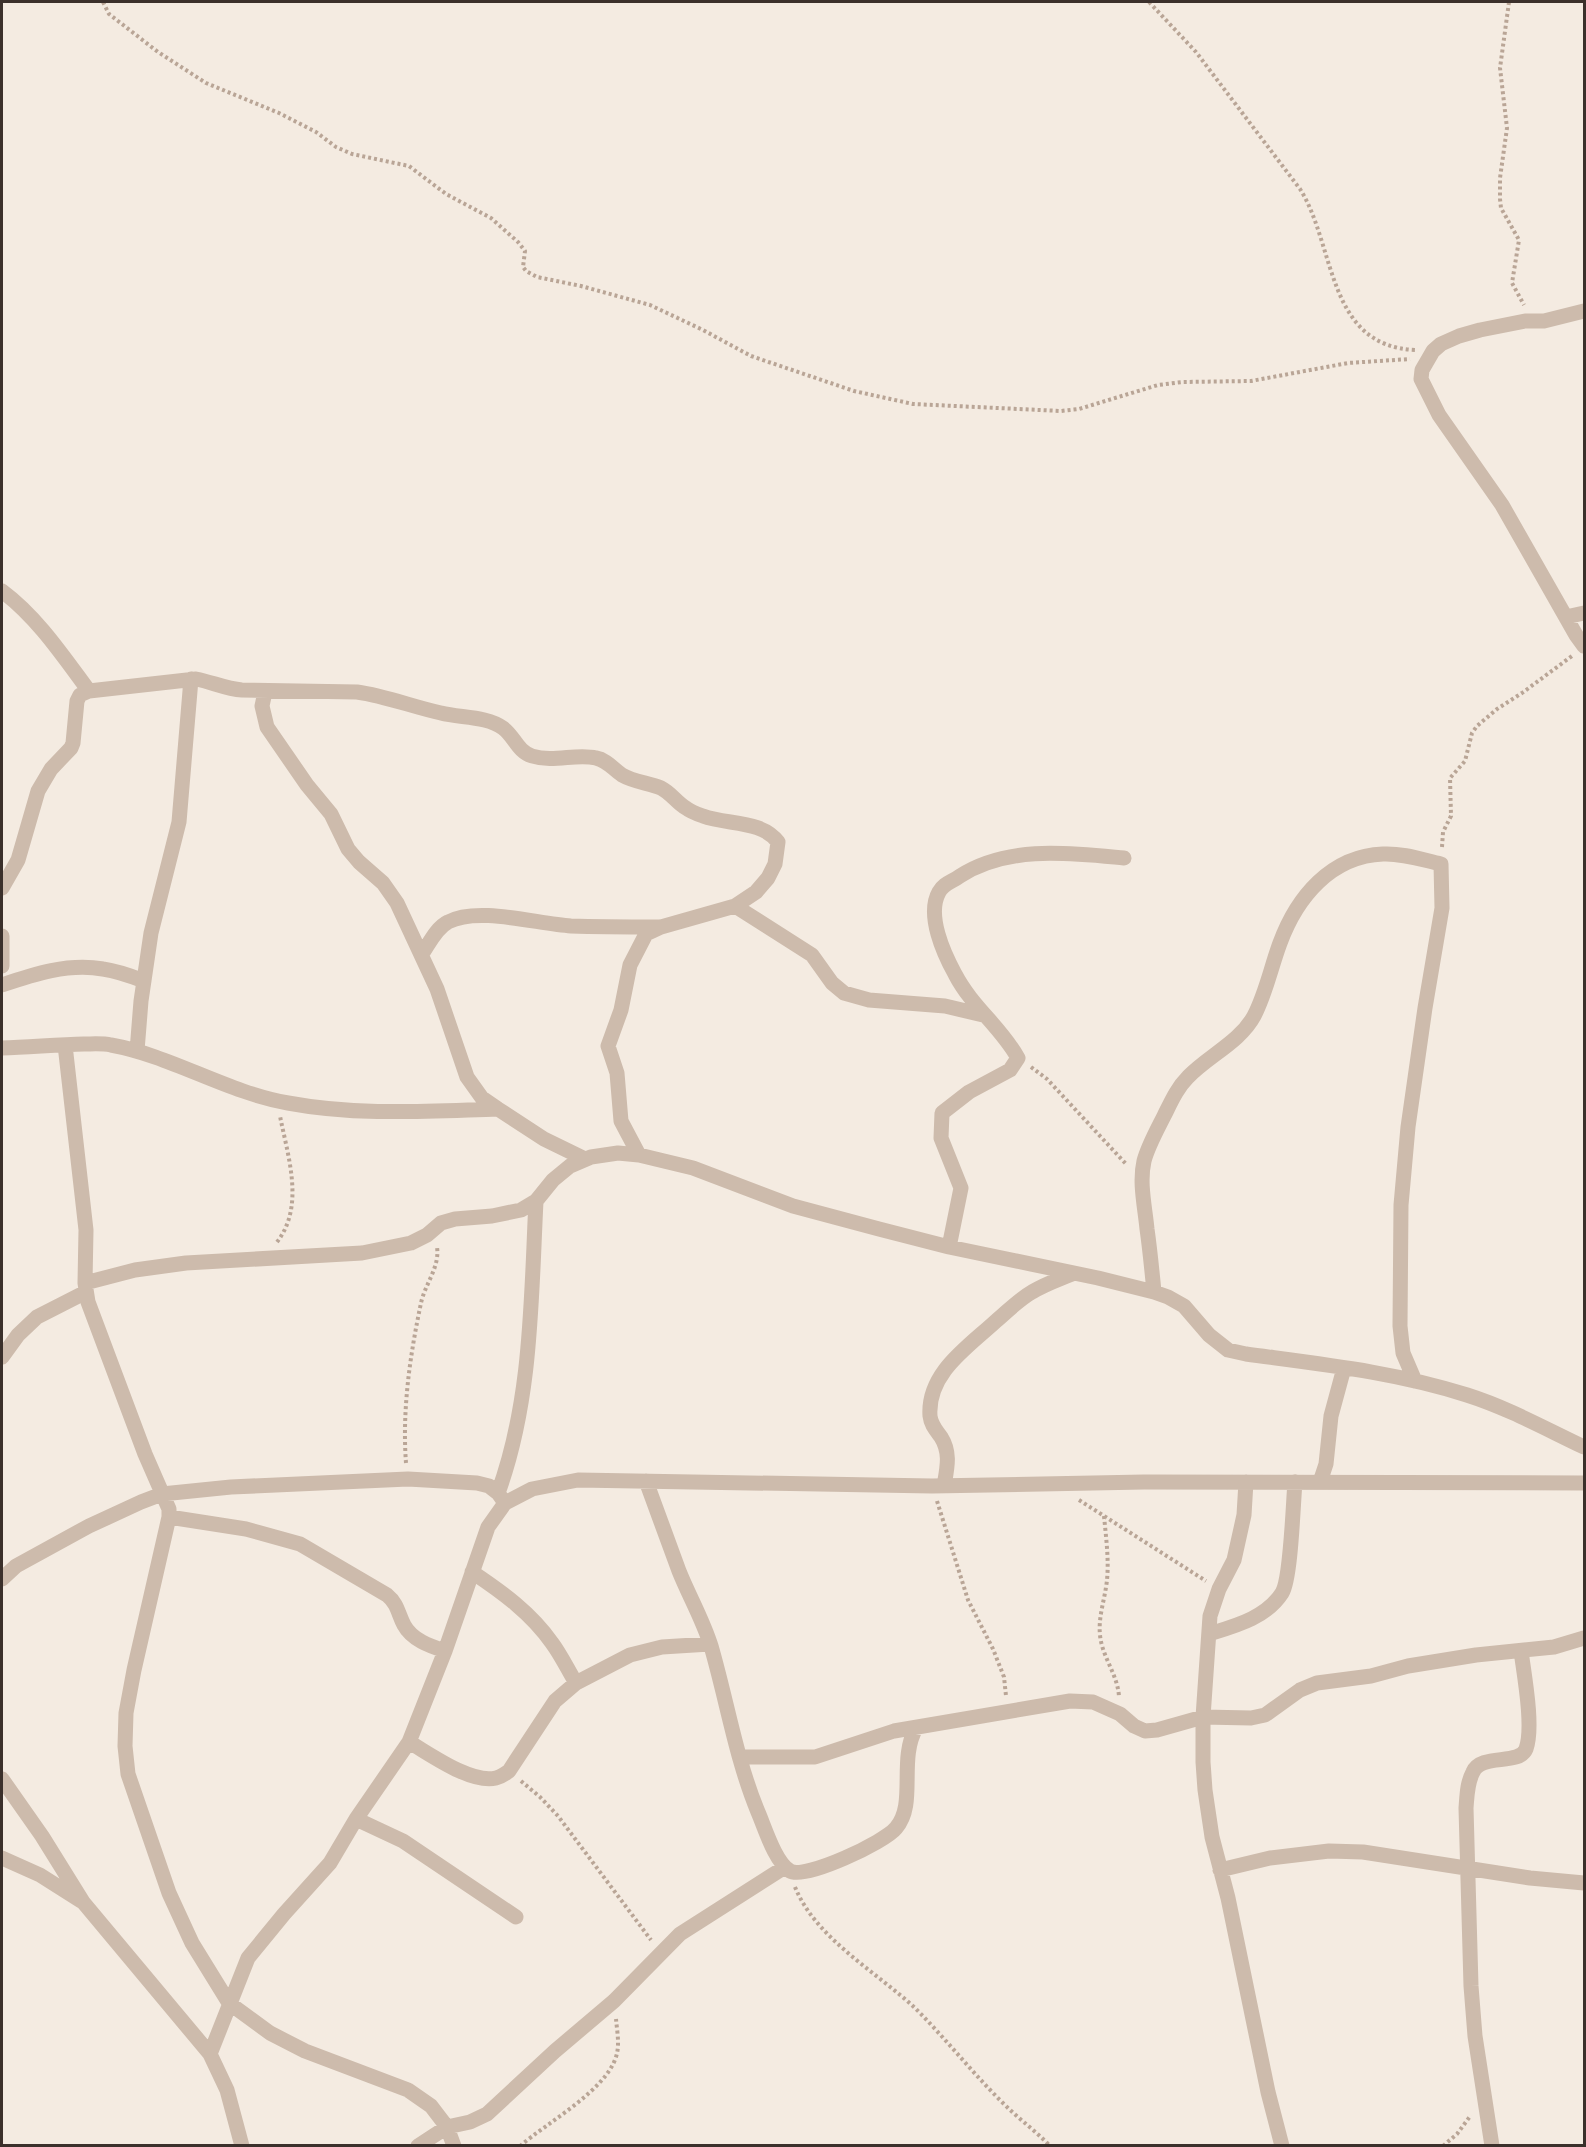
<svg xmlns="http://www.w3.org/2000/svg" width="1586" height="2147" viewBox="0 0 1586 2147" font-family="Montserrat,sans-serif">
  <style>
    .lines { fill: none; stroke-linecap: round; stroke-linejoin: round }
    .path { stroke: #b9a596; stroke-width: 4; stroke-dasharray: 3 3; stroke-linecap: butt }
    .minor { stroke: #cdbbac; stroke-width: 15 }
  </style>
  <rect width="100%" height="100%" fill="#f4ebe1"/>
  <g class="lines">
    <path class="path" d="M 103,2 L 109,14 L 158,52 L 206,83 L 279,113 L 316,132 L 336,147 L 352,154 L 409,166 L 446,194 L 491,218 L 518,242 L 525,251 L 523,267 L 526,271 L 537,277 L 581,286 L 650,305 L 703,330 L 751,356 L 854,391 L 913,404 L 1061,411 L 1079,409 L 1158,385 L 1182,382 L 1251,381 L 1348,363 L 1410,359
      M 1149,2 L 1196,52 L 1300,189 C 1336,246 1326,346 1415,350
      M 1509,2 L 1500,68 L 1507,128 L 1500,178 L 1500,199 L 1501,208 L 1519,240 L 1512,283 L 1524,305
      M 1442,847 L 1443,832 L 1451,816 L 1450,778 L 1465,761 L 1472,733 L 1477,726 L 1497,709 L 1522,693 L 1572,656
      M 1031,1067 L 1047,1079 L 1126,1164
      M 277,1242 C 305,1206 288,1157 280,1116
      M 406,1463 C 402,1410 410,1355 421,1303 C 425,1284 440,1267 437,1247
      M 1079,1500 L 1206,1581
      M 937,1501 L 968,1600 L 993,1649 L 1004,1677 L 1006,1696
      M 1104,1516 C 1106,1537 1109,1559 1107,1580 C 1105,1599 1098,1617 1100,1635 C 1102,1657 1118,1675 1119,1697
      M 521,1781 L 540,1797 L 558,1816 L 651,1940
      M 795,1887 C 816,1939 877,1972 916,2009 C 947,2040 974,2075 1006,2106 C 1020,2120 1036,2131 1050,2146
      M 520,2146 C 548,2122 605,2091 616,2057 C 620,2045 617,2031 616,2019
      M 1443,2146 L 1457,2134 L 1471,2115"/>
    <path class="minor" d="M 1584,311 L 1544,321 L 1525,321 L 1480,330 L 1459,336 L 1441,344 L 1433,351 L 1422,370 L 1421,379 L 1439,415 L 1502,505 L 1576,635 L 1584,646
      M 2,591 C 37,617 63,656 89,691
      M 1566,617 L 1584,613
      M 265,692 L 262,706 L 267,727 L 307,785 L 331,814 L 348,849 L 359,862 L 383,883 L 397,903 L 437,989 L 467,1077 L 482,1098 L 498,1109 L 544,1139 L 585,1159
      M 2,888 L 18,860 L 38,791 L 51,769 L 71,748 L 73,743 L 77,701 L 80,695 L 89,691 L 196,679 C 212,682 226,689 242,690 L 357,692 C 386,696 413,707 441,713 C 460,718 487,716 503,728 C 515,737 517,751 532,756 C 554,763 576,753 596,758 C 607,760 613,769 622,775 C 634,782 649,783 661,788 C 671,793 677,803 686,808 C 691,812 697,814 703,816 C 727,825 762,820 778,842 L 775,864 L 768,878 L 756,892 L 735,906 L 661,927 L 646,934 L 630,965 L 621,1010 L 608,1046 L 617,1073 L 621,1121 L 639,1155
      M 735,906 L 812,955 L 832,983 L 844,993 L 869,1000 L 945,1006 L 983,1015
      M 2,936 L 2,966
      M 422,954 C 429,944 436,928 448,922 C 478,906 537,924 571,926 C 601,927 630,927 659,927
      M 2,985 C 34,974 68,963 103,969 C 117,971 131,976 144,981
      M 65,1045 L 86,1230 L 85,1283 L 88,1302 L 145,1454 L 169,1509 L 169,1517 L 134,1670 L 126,1713 L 125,1746 L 128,1774 L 169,1893 L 192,1943 L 229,2003 L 270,2033 L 305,2051 L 408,2090 L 431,2106 L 447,2127 L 454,2146
      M 2,1048 C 29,1047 56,1045 84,1044 C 92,1044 102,1043 111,1045 C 172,1056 226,1092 288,1103 C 357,1116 428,1111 498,1109
      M 137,1051 L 141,1001 L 151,933 L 179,822 L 191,679
      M 949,1247 L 961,1188 L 941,1138 L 942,1113 L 969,1092 L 1010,1070 L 1018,1058 C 1001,1027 972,1007 955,974 C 944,954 926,915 939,892 C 944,883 952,882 960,876 C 1008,845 1070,853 1124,858
      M 85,1283 L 135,1270 L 186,1263 L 362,1253 L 411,1243 L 427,1235 L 441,1223 L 455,1219 L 492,1216 L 521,1210 L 536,1201 L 553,1180 L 570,1166 L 591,1157 L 618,1153 L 639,1155 L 693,1168 L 793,1206 L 879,1229 L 949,1247 L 1098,1278 L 1154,1292 L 1168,1297 L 1184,1306 L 1209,1335 L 1228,1350 L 1246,1354 C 1320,1364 1396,1372 1467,1395 C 1508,1408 1546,1429 1584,1447
      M 1154,1292 C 1152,1271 1150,1250 1147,1229 C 1145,1207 1139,1183 1144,1161 C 1148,1146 1157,1130 1164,1116 C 1171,1102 1177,1088 1188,1077 C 1208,1056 1240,1042 1254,1016 C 1266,993 1271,967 1280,943 C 1297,897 1331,856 1383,854 C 1403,853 1423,860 1441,864 L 1442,908 L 1425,1008 L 1408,1127 L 1401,1205 L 1400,1326 L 1403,1353 L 1415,1381
      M 2,1357 L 18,1335 L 37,1317 L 86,1292
      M 646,1481 C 657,1511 668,1541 679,1571 C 689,1596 703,1620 711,1646 C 727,1701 736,1759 758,1812 C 765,1828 775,1862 790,1871 C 805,1880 885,1842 896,1828 C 917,1804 898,1760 916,1728
      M 1246,1482 L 1244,1515 L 1234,1560 L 1219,1589 L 1210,1616 L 1203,1717 L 1203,1762 L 1205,1790 L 1212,1837 L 1228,1898 L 1268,2092 L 1282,2146
      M 1320,1482 L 1326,1464 L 1331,1416 L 1344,1368
      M 944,1486 C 947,1468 951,1453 941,1437 C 936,1430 931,1425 930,1416 C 927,1373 968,1347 996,1321 C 1008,1311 1018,1300 1032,1292 C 1045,1284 1060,1279 1074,1273
      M 498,1493 C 532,1400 531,1299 536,1201
      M 169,1517 L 246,1529 L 300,1544 L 387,1595 C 398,1604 398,1614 404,1625 C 412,1640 430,1646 445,1651
      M 472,1572 C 502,1592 531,1613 552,1643 C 561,1655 568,1670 576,1683
      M 2,1579 L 16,1566 L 89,1526 L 141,1502 L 162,1494 L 231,1487 L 408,1479 L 477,1483 L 489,1486 L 498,1493 L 505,1503
      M 1209,1634 C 1235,1626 1266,1618 1282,1593 C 1291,1579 1293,1504 1295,1482
      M 409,1742 C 430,1754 471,1784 496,1778 C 500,1777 505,1774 509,1771 L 555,1701 L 576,1683 L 630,1655 L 662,1647 L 710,1644
      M 741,1757 L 815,1757 L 894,1731 L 1070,1701 L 1093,1702 L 1120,1714 L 1134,1726 L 1145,1731 L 1157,1730 L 1203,1717 L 1251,1718 L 1265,1715 L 1300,1690 L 1317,1683 L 1371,1676 L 1408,1666 L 1476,1655 L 1554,1647 L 1584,1638
      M 2,1779 L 42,1836 L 83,1902 L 210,2054
      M 356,1819 L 403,1841 L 516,1917
      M 2,1858 L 40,1875 L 81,1901
      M 1220,1870 L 1270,1858 L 1329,1851 L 1363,1852 L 1530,1878 L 1584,1883
      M 242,2146 L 227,2090 L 210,2054 L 248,1958 L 284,1914 L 330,1863 L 356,1819 L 409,1742 L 445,1651 L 488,1527 L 505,1503 L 532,1489 L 578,1480 L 932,1486 L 1144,1482 L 1584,1483
      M 418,2146 L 447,2127 L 470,2122 L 487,2114 L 555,2051 L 614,2001 L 680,1934 L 785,1867
      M 1492,2146 L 1475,2036 L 1471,1986 L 1466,1808 C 1467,1796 1467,1783 1473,1772 C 1481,1753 1519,1766 1526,1749 C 1534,1727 1524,1674 1521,1651"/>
  </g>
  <rect width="1586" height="2147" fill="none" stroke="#3b302b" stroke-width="6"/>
</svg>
